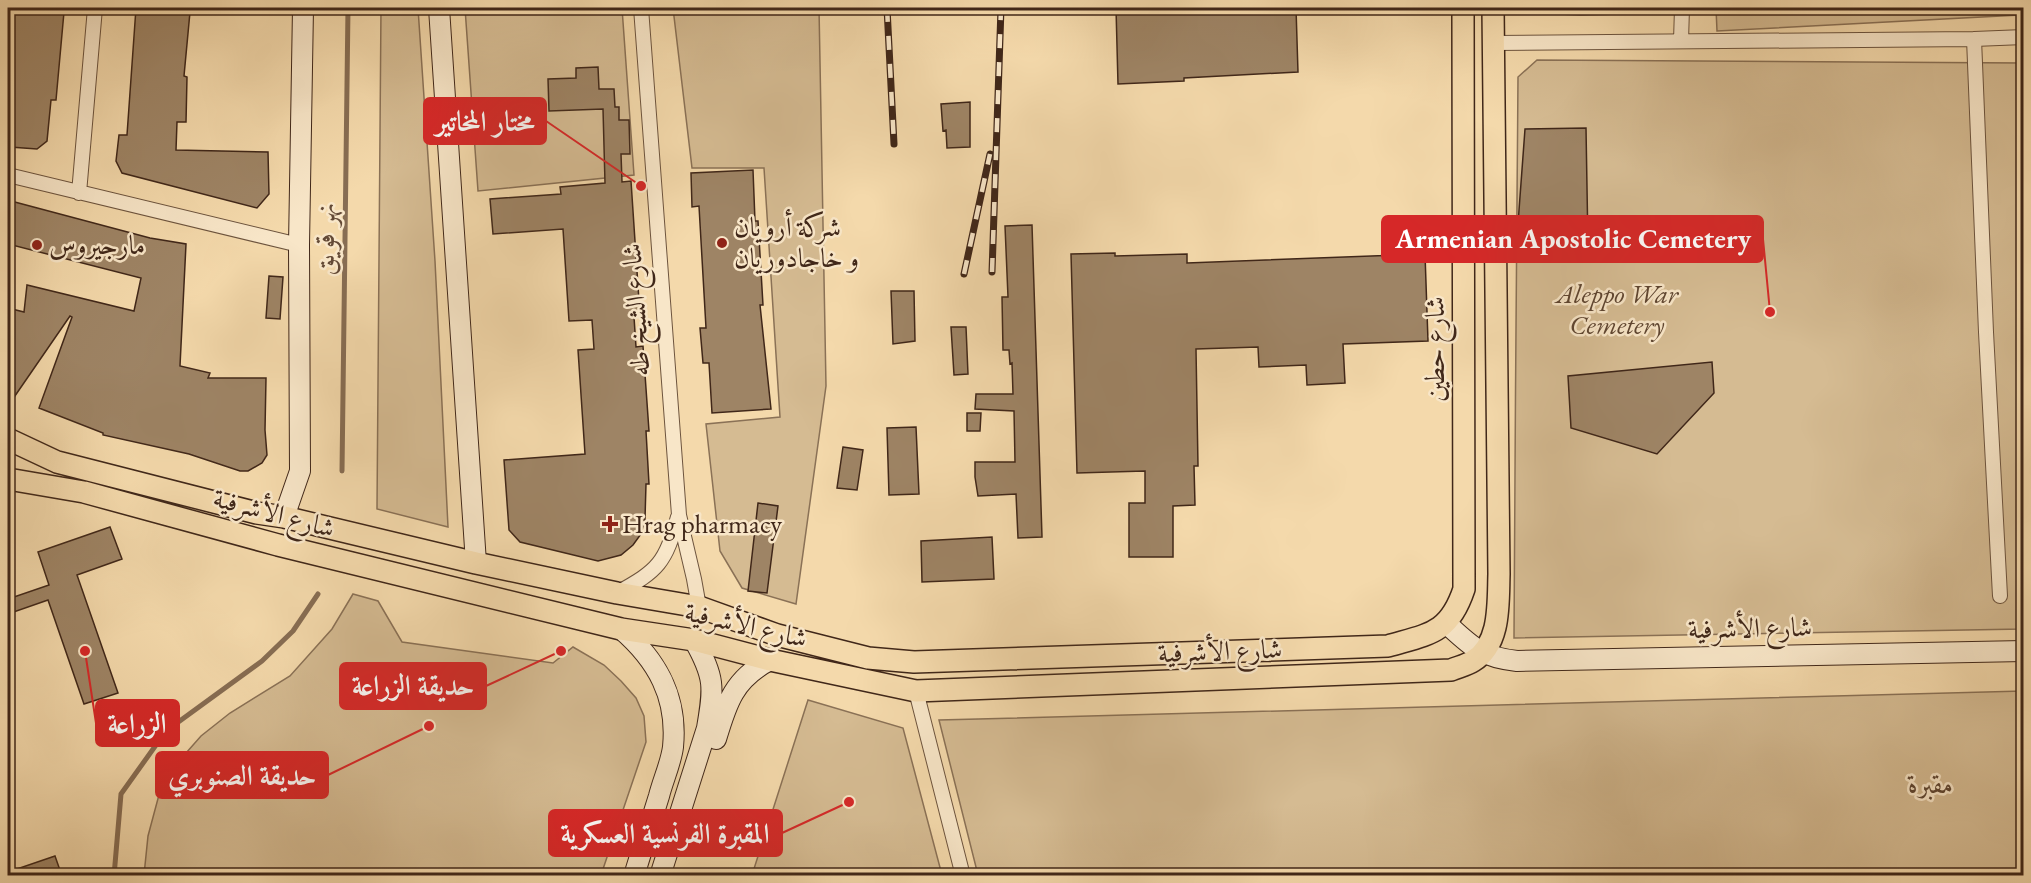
<svg xmlns="http://www.w3.org/2000/svg" width="2031" height="883" viewBox="0 0 2031 883" font-family="'EB Garamond',Amiri,serif">
  <style>
    .green { fill: #d5bb92; stroke: #8a7156; stroke-width: 1.5 }
    .lines { fill: none; stroke-linecap: round; stroke-linejoin: round }
    .stream { stroke: #876d53; stroke-width: 5 }
    .building { fill: #9e8465; stroke: #402719; stroke-width: 1.5 }
    .street-casing { stroke: #6d543e; stroke-width: 16 }
    .secondary-casing { stroke: #402719; stroke-width: 22 }
    .primary-casing { stroke: #402719; stroke-width: 24 }
    .street { stroke: #f8e6c8; stroke-width: 14 }
    .secondary { stroke: #f8e6c8; stroke-width: 20 }
    .primary { stroke: #f4d9ab; stroke-width: 21 }
    .rail-casing { stroke: #402719; stroke-width: 7 }
    .rail { stroke: #f8e6c8; stroke-width: 4.5; stroke-dasharray: 14; stroke-linecap: butt }
    .poi-dot { fill: #8f2418; stroke: #f8e6c8; stroke-width: 2 }
    .labels { text-anchor: middle; stroke-width: 5; stroke-linejoin: round; paint-order: stroke }
    .poi-label { font-size: 27px; fill: #402719; stroke: #f8e6c8; text-anchor: start }
    .park-label { font-size: 27px; font-style: italic; fill: #5e4531; stroke: #f8e6c8 }
    .street-label { font-size: 27px; fill: #402719; stroke: #f8e6c8 }
    .water-label { font-size: 28px; font-style: italic; fill: #644a36; stroke: #f8e6c8 }
    .leader { fill: none; stroke: #d62828; stroke-width: 2 }
    .callout-dot { fill: #d62828; stroke: #f8e6c8; stroke-width: 2 }
    .callout { fill: #d62828; stroke: #d62828; stroke-width: 2 }
    .callout-label { font-size: 28px; text-anchor: middle; font-weight: bold; fill: #fff }
  </style>
  <rect width="100%" height="100%" fill="#f4d9ab"/>
  <filter id="stains"><feTurbulence type="fractalNoise" baseFrequency=".00333" numOctaves="4"/><feColorMatrix values="0 0 0 0 .2 0 0 0 0 .09 0 0 0 0 .02 0 0 0 .5 -.17"/></filter>
  <radialGradient id="worn" r=".72"><stop offset=".6" stop-color="#630" stop-opacity="0"/><stop offset="1" stop-color="#630" stop-opacity=".3"/></radialGradient>
  <path class="green" d="M 381,8 L 418,8 L 435,261 L 448,527 L 377,509 Z
    M 465,8 L 622,8 L 634,175 L 478,191 Z
    M 673,8 L 819,8 L 826,386 L 796,604 L 742,588 L 720,551 L 706,424 L 780,417 L 764,168 L 692,168 Z
    M 1518,8 L 1661,8 L 1661,13 L 1580,15 L 1518,12 Z
    M 1716,8 L 2015,8 L 2019,15 L 1717,31 Z
    M 1537,60 L 2023,63 L 2023,629 L 1514,638 C 1516,451 1515,264 1518,77 Z
    M 353,594 L 378,601 L 402,642 L 553,663 L 573,647 L 604,665 L 621,681 L 636,698 L 644,716 L 646,742 L 601,875 L 144,875 L 148,836 L 160,791 L 179,761 L 201,736 L 230,713 L 290,676 L 332,629 Z
    M 2023,691 L 2023,876 L 978,875 L 939,720 Z
    M 808,700 L 903,728 L 942,875 L 752,875 Z"/>
  <g class="lines">
    <path class="stream" d="M 342,471 L 348,8
      M 114,876 L 121,794 L 166,731 L 262,661 L 293,631 L 318,594"/>
  </g>
  <path class="building" d="M 8,8 L 64,12 L 56,100 L 51,100 L 47,141 L 37,149 L 10,147 L 8,141 Z
    M 136,8 L 190,12 L 184,76 L 187,77 L 186,122 L 177,122 L 176,150 L 268,152 L 269,194 L 257,208 L 122,173 L 116,161 L 119,135 L 127,135 Z
    M 1116,8 L 1296,8 L 1298,72 L 1184,78 L 1184,81 L 1118,84 Z
    M 598,67 L 599,89 L 614,89 L 615,107 L 619,107 L 619,120 L 629,120 L 630,154 L 621,154 L 622,182 L 631,181 L 640,316 L 634,317 L 636,347 L 643,346 L 649,431 L 646,431 L 649,484 L 646,484 L 645,519 L 641,534 L 633,545 L 621,555 L 598,561 L 520,542 L 509,530 L 504,460 L 585,454 L 578,350 L 594,349 L 592,320 L 569,321 L 563,229 L 493,234 L 490,199 L 561,194 L 560,187 L 605,183 L 603,109 L 549,111 L 548,79 L 576,78 L 576,68 Z
    M 970,102 L 970,147 L 947,148 L 946,130 L 943,131 L 941,104 Z
    M 1586,128 L 1588,247 L 1516,251 L 1525,129 Z
    M 753,170 L 755,221 L 758,221 L 763,305 L 760,305 L 771,409 L 712,413 L 709,363 L 703,363 L 700,328 L 706,328 L 699,206 L 692,207 L 691,173 Z
    M 11,201 L 150,238 L 186,244 L 180,366 L 210,373 L 208,378 L 266,378 L 265,430 L 267,455 L 262,463 L 248,471 L 240,471 L 189,454 L 103,435 L 103,433 L 39,408 L 72,317 L 70,316 L 8,406 L 8,308 L 24,312 L 27,285 L 134,311 L 141,278 L 8,244 L 8,218 Z
    M 1032,225 L 1042,537 L 1018,538 L 1016,494 L 978,496 L 975,477 L 975,462 L 1015,462 L 1014,411 L 975,409 L 976,394 L 1013,394 L 1012,363 L 1010,364 L 1009,350 L 1003,350 L 1002,297 L 1008,297 L 1005,226 Z
    M 1115,253 L 1115,256 L 1187,254 L 1187,263 L 1425,254 L 1428,341 L 1343,344 L 1345,383 L 1307,385 L 1306,365 L 1259,367 L 1258,347 L 1196,349 L 1198,466 L 1194,466 L 1195,505 L 1173,506 L 1173,557 L 1129,557 L 1129,503 L 1145,503 L 1145,471 L 1077,473 L 1071,254 Z
    M 269,276 L 283,277 L 280,319 L 266,318 Z
    M 891,291 L 914,291 L 915,341 L 893,344 Z
    M 951,327 L 966,327 L 968,374 L 954,375 Z
    M 1712,362 L 1714,393 L 1657,454 L 1571,428 L 1568,376 Z
    M 967,413 L 981,413 L 980,431 L 967,431 Z
    M 916,427 L 919,494 L 889,495 L 887,428 Z
    M 843,447 L 863,450 L 857,490 L 837,488 Z
    M 758,503 L 778,506 L 767,593 L 748,591 Z
    M 110,527 L 122,559 L 77,575 L 118,693 L 84,704 L 48,600 L 8,614 L 8,599 L 49,585 L 38,552 Z
    M 992,537 L 994,579 L 922,582 L 921,541 Z
    M 55,856 L 62,876 L 8,876 L 8,872 Z"/>
  <g class="lines">
    <g class="street-casing">
      <path id="street" d="M 641,8 L 679,515 L 694,579 L 699,607
        M 1974,39 L 1986,332 L 2000,596
        M 1681,41 L 1682,8
        M 1494,43 L 1974,39 L 2024,37
        M 8,175 L 299,245
        M 79,193 L 95,8
        M 617,593 C 659,570 665,563 678,517
        M 916,691 L 963,876"/>
    </g>
    <g class="secondary-casing">
      <path id="secondary" d="M 439,8 L 476,563
        M 284,517 L 300,471 L 299,245 L 303,8
        M 1447,624 C 1472,647 1481,657 1517,661 L 2024,651
        M 621,629 C 657,660 678,697 673,747 C 671,763 663,780 659,796 C 651,822 642,849 634,876
        M 716,739 C 727,702 734,679 770,660
        M 660,876 L 707,728 C 714,687 715,677 694,640"/>
    </g>
    <g class="primary-casing">
      <path id="primary" d="M 8,439 L 57,462 L 257,513 L 284,517 L 476,563 L 617,593 L 699,607 L 777,635 L 868,658 L 914,662 L 1388,646 C 1429,634 1449,634 1464,589 L 1463,8
        M 8,479 L 84,492 L 278,545 L 621,629 L 694,640 L 770,660 L 916,691 L 1451,670 C 1458,667 1467,665 1473,661 C 1501,644 1498,603 1499,574 L 1493,8"/>
    </g>
    <use href="#street" class="street"/>
    <use href="#secondary" class="secondary"/>
    <use href="#primary" class="primary"/>
    <g class="rail-casing">
      <path id="rail" d="M 887,8 L 894,144
        M 992,272 L 1001,8
        M 964,274 L 990,154"/>
    </g>
    <use href="#rail" class="rail"/>
  </g>
  <g class="poi-dot">
    <circle cx="722" cy="243" r="6"/>
    <circle cx="37" cy="245" r="6"/>
    <path d="M607 515h6v6h6v6h-6v6h-6v-6h-6v-6h6z"/>
  </g>
  <g class="labels">
    <g class="poi-label">
      <text x="734" y="236">شركة أرويان<tspan x="734" dy="31">و خاجادوريان</tspan></text>
      <text x="49" y="254">مارجيروس</text>
      <text x="622" y="533">Hrag pharmacy</text>
    </g>
    <g class="park-label">
      <text x="1617" y="303">Aleppo War<tspan x="1617" dy="31">Cemetery</tspan></text>
      <text x="1931" y="793">مقبرة</text>
    </g>
    <g class="street-label">
      <text transform="translate(636 310) rotate(-94)" y="9">شارع الشيخ طه</text>
      <text transform="translate(1435 349) rotate(-90)" y="9">شارع حطين</text>
      <text transform="translate(274 513) rotate(15)" y="9">شارع الأشرفية</text>
      <text transform="translate(746 625) rotate(13)" y="9">شارع الأشرفية</text>
      <text transform="translate(1750 628) rotate(-1)" y="9">شارع الأشرفية</text>
      <text transform="translate(1220 651) rotate(-2)" y="9">شارع الأشرفية</text>
    </g>
    <g class="water-label">
      <text transform="translate(324 239) rotate(-89)" y="10">نهر قويق</text>
    </g>
  </g>
  <path class="leader" d="M641 186L546 121M1770 312L1763 239M561 651L486 686M85 651L96 723M429 726L328 775M849 802L782 833"/>
  <g class="callout-dot">
    <circle cx="641" cy="186" r="6"/>
    <circle cx="1770" cy="312" r="6"/>
    <circle cx="561" cy="651" r="6"/>
    <circle cx="85" cy="651" r="6"/>
    <circle cx="429" cy="726" r="6"/>
    <circle cx="849" cy="802" r="6"/>
  </g>
  <g class="callout">
    <rect x="424" y="98" width="122" height="46" rx="6"/>
    <rect x="1382" y="216" width="381" height="46" rx="6"/>
    <rect x="340" y="663" width="146" height="46" rx="6"/>
    <rect x="96" y="700" width="83" height="46" rx="6"/>
    <rect x="156" y="752" width="172" height="46" rx="6"/>
    <rect x="549" y="810" width="233" height="46" rx="6"/>
  </g>
  <g class="callout-label">
    <text x="485" y="131">مختار المخاتير</text>
    <text x="1573" y="248">Armenian Apostolic Cemetery</text>
    <text x="413" y="695">حديقة الزراعة</text>
    <text x="137" y="733">الزراعة</text>
    <text x="242" y="785">حديقة الصنوبري</text>
    <text x="665" y="843">المقبرة الفرنسية العسكرية</text>
  </g>
  <rect width="2031" height="883" fill="none" stroke="#f4d9ab" stroke-width="30"/>
  <rect x="9" y="9" width="2013" height="865" fill="none" stroke="#402719" stroke-width="3"/>
  <rect x="15" y="15" width="2001" height="853" fill="none" stroke="#402719" stroke-width="1.5"/>
  <rect width="100%" height="100%" filter="url(#stains)"/>
  <rect width="100%" height="100%" fill="url(#worn)"/>
</svg>
